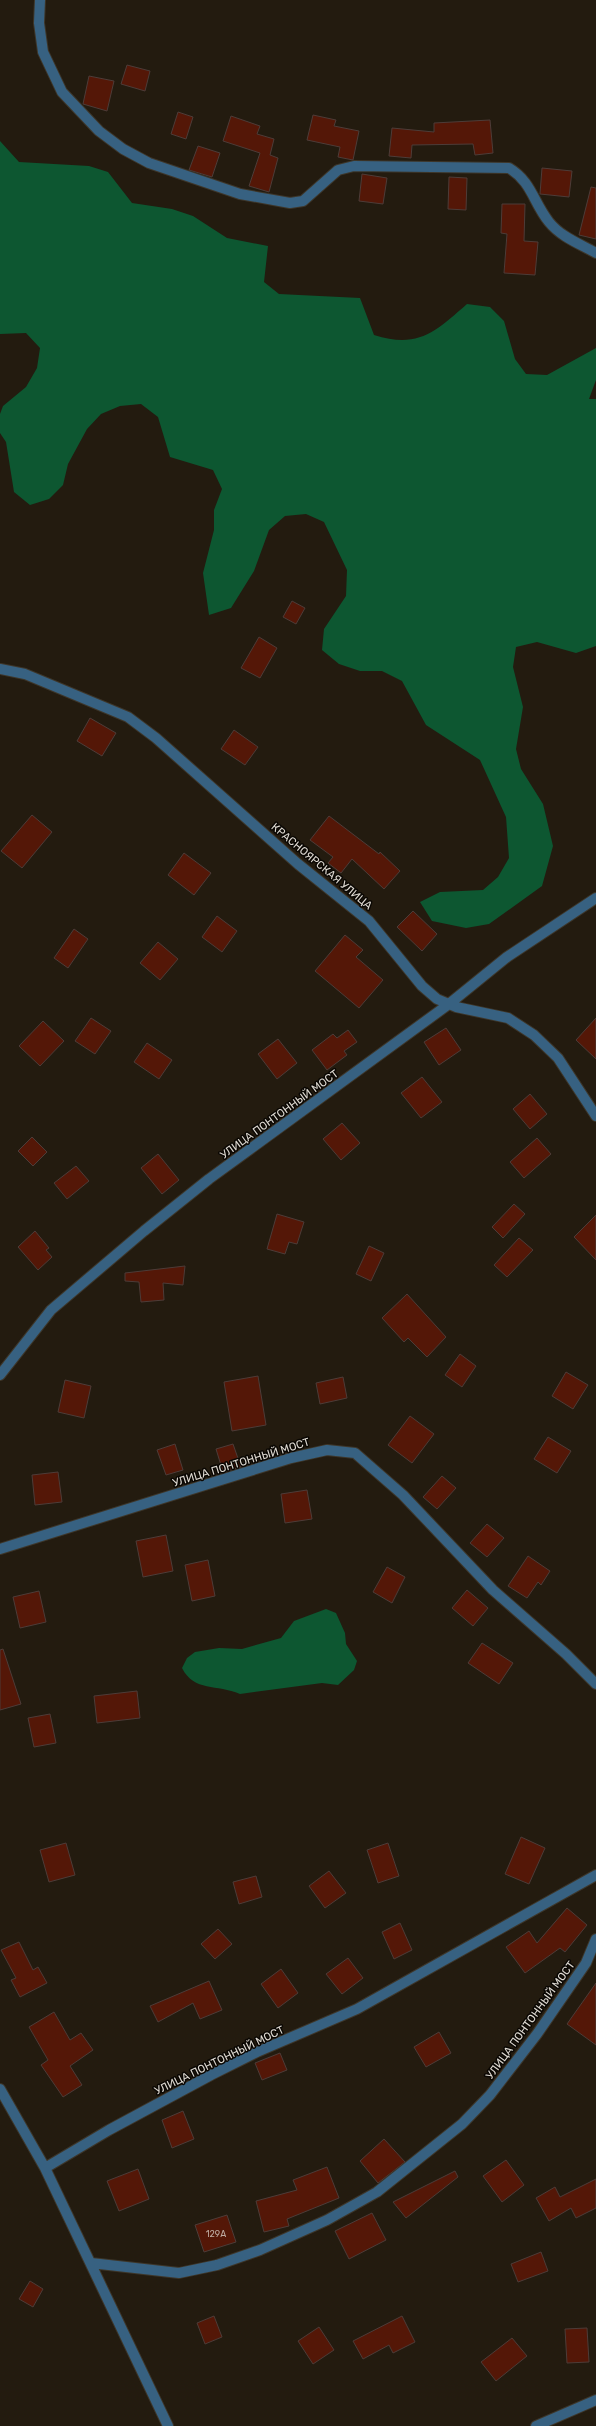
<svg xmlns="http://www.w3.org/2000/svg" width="596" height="2426" viewBox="0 0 596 2426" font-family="Rubik,sans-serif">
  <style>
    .forest { fill: #0d5731 }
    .building { fill: #541707; stroke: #4d3c38 }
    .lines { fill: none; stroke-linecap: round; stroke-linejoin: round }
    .minor-casing { stroke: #3d362a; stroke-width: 12 }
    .minor { stroke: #376181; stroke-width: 10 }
    .labels { text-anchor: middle; stroke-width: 3; stroke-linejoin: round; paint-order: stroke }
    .number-label { font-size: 9px; fill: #bdaaa0 }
    .street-label { font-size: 11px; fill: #e0dbd3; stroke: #0a0703 }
  </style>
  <rect width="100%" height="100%" fill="#231b0f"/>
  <path class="forest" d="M 0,141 L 19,162 L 89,166 L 108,172 L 132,203 L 172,209 L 193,216 L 227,238 L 268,246 L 264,282 L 279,294 L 360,298 L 374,335 C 418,349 435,332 467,304 L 490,307 L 504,321 L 515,359 L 526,374 L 547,375 L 596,348 L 596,380 L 589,399 L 596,399 L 596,646 L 576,653 L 537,642 L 516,647 L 513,667 L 523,707 L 516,749 L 521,769 L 543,804 L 553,846 L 542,886 L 489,924 L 466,928 L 432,921 L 420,902 L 440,892 L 483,890 L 498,877 L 509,858 L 506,817 L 480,760 L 426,725 L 402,681 L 382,671 L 360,671 L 339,664 L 322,650 L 324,629 L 346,596 L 347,570 L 324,522 L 306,514 L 285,516 L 269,530 L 254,571 L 231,608 L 209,615 L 203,573 L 214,530 L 214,510 L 222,489 L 213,470 L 170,457 L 158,417 L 141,404 L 120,406 L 101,414 L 87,429 L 68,464 L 63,485 L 49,499 L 30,505 L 14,492 L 6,442 L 0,433 L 0,414 L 3,406 L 26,387 L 37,368 L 40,348 L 26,333 L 0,334 Z
    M 326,1609 L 336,1613 L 345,1633 L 346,1644 L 357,1661 L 354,1670 L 338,1685 L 322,1683 L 240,1694 C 217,1684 194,1692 182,1668 L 187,1658 L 195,1652 L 219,1648 L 242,1649 L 281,1638 L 294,1621 Z"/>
  <path class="building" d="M 127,65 L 150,71 L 145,91 L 121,84 Z
    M 89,76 L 114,81 L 107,111 L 83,104 Z
    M 178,112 L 193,117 L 186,139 L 171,134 Z
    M 313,115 L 336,120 L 334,126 L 359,131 L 353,160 L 338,157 L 340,147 L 307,140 Z
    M 231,116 L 260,126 L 257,134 L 274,139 L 270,155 L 278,158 L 269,192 L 249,186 L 260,153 L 223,141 Z
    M 490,120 L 493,153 L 475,155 L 473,144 L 412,145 L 411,158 L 389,156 L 392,128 L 434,132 L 434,123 Z
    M 198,146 L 220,153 L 212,177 L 189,170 Z
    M 542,168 L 572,171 L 569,197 L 540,194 Z
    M 362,174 L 387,178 L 383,204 L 359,201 Z
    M 449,177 L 467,178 L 466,210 L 448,209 Z
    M 591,187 L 596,188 L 596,239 L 579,235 Z
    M 502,204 L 525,204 L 524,241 L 538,242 L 535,275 L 504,273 L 507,234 L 501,233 Z
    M 292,601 L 305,608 L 296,624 L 283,617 Z
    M 259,637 L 277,648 L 260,678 L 241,668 Z
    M 90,718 L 116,733 L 102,756 L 77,741 Z
    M 234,730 L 258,747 L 245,765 L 221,749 Z
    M 32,815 L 52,832 L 22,868 L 1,851 Z
    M 329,816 L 379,854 L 380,852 L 400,871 L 384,889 L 352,859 L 341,873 L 328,863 L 333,857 L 310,840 Z
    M 184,853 L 211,873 L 194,895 L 168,875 Z
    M 413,911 L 437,934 L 422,951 L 397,927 Z
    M 217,916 L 237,931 L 222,952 L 202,937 Z
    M 74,929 L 88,939 L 68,968 L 54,958 Z
    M 345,935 L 363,950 L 356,957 L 383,980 L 359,1008 L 315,971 Z
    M 158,942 L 178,959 L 160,980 L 140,963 Z
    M 91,1018 L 111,1031 L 95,1054 L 75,1041 Z
    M 596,1018 L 596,1059 L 576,1040 Z
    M 43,1021 L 64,1041 L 40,1066 L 19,1046 Z
    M 446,1028 L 461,1050 L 439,1065 L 424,1042 Z
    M 348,1030 L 357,1042 L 344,1051 L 347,1055 L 327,1070 L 312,1050 L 333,1034 L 337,1038 Z
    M 278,1039 L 297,1063 L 277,1079 L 258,1054 Z
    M 147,1043 L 172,1060 L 159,1079 L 134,1062 Z
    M 422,1077 L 442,1102 L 421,1118 L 401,1093 Z
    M 530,1094 L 547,1114 L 530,1129 L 513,1109 Z
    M 342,1123 L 360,1143 L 341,1160 L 323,1139 Z
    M 32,1137 L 47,1152 L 33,1166 L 18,1151 Z
    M 537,1138 L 551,1154 L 524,1178 L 510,1162 Z
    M 158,1154 L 179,1180 L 162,1194 L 141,1168 Z
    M 76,1166 L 89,1181 L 67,1199 L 54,1183 Z
    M 514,1204 L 525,1214 L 503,1238 L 492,1227 Z
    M 277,1214 L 304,1222 L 297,1244 L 289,1242 L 285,1254 L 267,1249 Z
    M 596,1215 L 596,1260 L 574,1237 Z
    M 35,1231 L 49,1248 L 46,1250 L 52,1257 L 38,1270 L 18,1247 Z
    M 519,1238 L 533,1250 L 507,1277 L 494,1265 Z
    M 369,1246 L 384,1253 L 371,1281 L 356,1274 Z
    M 185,1266 L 183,1285 L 163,1283 L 164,1300 L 141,1302 L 139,1282 L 125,1281 L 125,1273 Z
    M 407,1294 L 446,1337 L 427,1357 L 408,1338 L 404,1342 L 382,1318 Z
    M 460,1354 L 476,1366 L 462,1387 L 445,1375 Z
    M 566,1372 L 588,1385 L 573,1409 L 552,1396 Z
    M 258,1376 L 266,1425 L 232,1431 L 224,1382 Z
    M 343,1377 L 347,1398 L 320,1404 L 316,1383 Z
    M 65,1380 L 91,1386 L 84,1418 L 58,1412 Z
    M 410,1416 L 434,1434 L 412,1463 L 388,1445 Z
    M 548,1437 L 571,1451 L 557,1473 L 534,1459 Z
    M 175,1444 L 183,1470 L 166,1475 L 157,1450 Z
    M 233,1444 L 241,1467 L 223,1472 L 216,1449 Z
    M 58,1472 L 62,1502 L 35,1505 L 32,1475 Z
    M 442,1476 L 456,1488 L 437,1509 L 423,1497 Z
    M 307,1490 L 312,1519 L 285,1523 L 281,1494 Z
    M 487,1524 L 504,1538 L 487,1557 L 470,1543 Z
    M 166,1535 L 173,1571 L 143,1577 L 136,1541 Z
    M 528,1556 L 550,1571 L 541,1585 L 538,1582 L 527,1598 L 508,1586 Z
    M 208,1560 L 215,1596 L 192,1601 L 185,1565 Z
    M 387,1567 L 405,1577 L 392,1603 L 373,1592 Z
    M 467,1590 L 488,1608 L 473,1626 L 452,1608 Z
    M 39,1591 L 46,1622 L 20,1628 L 13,1597 Z
    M 482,1643 L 513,1663 L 499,1684 L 468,1663 Z
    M 3,1649 L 21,1704 L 0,1710 L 0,1650 Z
    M 137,1691 L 140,1718 L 97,1723 L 94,1696 Z
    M 50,1714 L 56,1743 L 34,1747 L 28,1718 Z
    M 521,1837 L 545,1848 L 529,1884 L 505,1874 Z
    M 66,1843 L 75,1875 L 49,1882 L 40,1850 Z
    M 388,1843 L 399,1876 L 378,1883 L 367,1850 Z
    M 329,1871 L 346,1893 L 325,1908 L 309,1886 Z
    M 256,1876 L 262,1897 L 239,1904 L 233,1882 Z
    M 567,1908 L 587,1925 L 565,1952 L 560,1948 L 525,1973 L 506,1947 L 529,1931 L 537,1943 Z
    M 400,1923 L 412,1950 L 394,1959 L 382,1932 Z
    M 218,1929 L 232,1944 L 215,1959 L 201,1944 Z
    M 19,1942 L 33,1970 L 38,1967 L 47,1983 L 20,1997 L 11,1980 L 16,1978 L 1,1950 Z
    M 348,1958 L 363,1978 L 342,1994 L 326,1974 Z
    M 281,1969 L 298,1993 L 278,2008 L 261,1984 Z
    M 209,1981 L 222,2010 L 200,2019 L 193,2003 L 158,2022 L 150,2006 Z
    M 596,1983 L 596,2045 L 567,2024 Z
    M 54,2012 L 70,2040 L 81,2033 L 93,2050 L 70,2066 L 82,2085 L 63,2097 L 41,2065 L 48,2060 L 29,2027 Z
    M 439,2032 L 451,2053 L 426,2067 L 414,2047 Z
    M 280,2053 L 287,2070 L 262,2080 L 255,2063 Z
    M 183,2111 L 194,2139 L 172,2148 L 162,2120 Z
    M 384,2139 L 405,2162 L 378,2183 L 360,2161 Z
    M 506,2160 L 524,2185 L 502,2202 L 483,2176 Z
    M 327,2167 L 339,2198 L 287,2219 L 289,2226 L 264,2232 L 256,2201 L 297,2190 L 293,2180 Z
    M 138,2169 L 149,2199 L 119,2211 L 107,2181 Z
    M 455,2171 L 458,2177 L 406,2218 L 393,2202 Z
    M 596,2179 L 596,2208 L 576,2218 L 571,2208 L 549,2221 L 536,2198 L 555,2187 L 560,2197 Z
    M 372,2213 L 386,2240 L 349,2259 L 335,2231 Z
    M 227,2215 L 236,2242 L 204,2252 L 195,2225 Z
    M 541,2252 L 548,2271 L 518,2282 L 511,2264 Z
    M 30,2281 L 43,2289 L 33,2307 L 19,2299 Z
    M 214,2316 L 222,2337 L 205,2344 L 197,2323 Z
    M 402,2316 L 415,2342 L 393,2353 L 389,2345 L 363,2359 L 353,2341 Z
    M 319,2327 L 334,2350 L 313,2364 L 298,2341 Z
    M 587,2328 L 589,2362 L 567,2363 L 565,2329 Z
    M 512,2338 L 527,2356 L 496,2381 L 481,2362 Z"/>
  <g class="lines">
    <g class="minor-casing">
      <path id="minor" d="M 40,0 L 39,23 L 43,52 L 62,92 L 99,131 L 123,149 L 149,163 L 240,194 L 290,203 L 303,201 L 338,170 L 354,166 L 509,168 C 532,182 533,202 549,222 C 561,237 580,244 596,253
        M 0,669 L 25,674 L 128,717 L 156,738 L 298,864 L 369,921 L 422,986 L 437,999 L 456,1007 L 508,1018 L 534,1035 L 558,1058 L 596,1116
        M 0,1375 L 51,1310 L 144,1231 L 209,1179 L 449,1004 L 507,957 L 596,898
        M 0,1549 L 291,1458 L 327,1450 L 355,1453 L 403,1495 L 493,1590 L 566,1654 L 596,1684
        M 0,2089 L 45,2168 L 168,2426
        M 45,2168 L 109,2130 L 211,2075 L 257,2052 L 357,2009 L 596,1875
        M 91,2263 L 179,2273 L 217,2265 L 260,2250 L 327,2220 L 377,2192 L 462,2124 L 490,2095 L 537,2034 L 586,1963 L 596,1939
        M 536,2426 L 596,2400"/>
    </g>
    <use href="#minor" class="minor"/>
  </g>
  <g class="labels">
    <g class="number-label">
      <text x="216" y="2237">129А</text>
    </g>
    <g class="street-label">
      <text transform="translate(322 866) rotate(40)" y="4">КРАСНОЯРСКАЯ УЛИЦА</text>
      <text transform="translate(279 1114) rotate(-36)" y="4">УЛИЦА ПОНТОННЫЙ МОСТ</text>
      <text transform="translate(241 1462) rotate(-17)" y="4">УЛИЦА ПОНТОННЫЙ МОСТ</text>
      <text transform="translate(530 2020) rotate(-54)" y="4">УЛИЦА ПОНТОННЫЙ МОСТ</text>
      <text transform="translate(219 2060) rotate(-26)" y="4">УЛИЦА ПОНТОННЫЙ МОСТ</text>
    </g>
  </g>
</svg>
